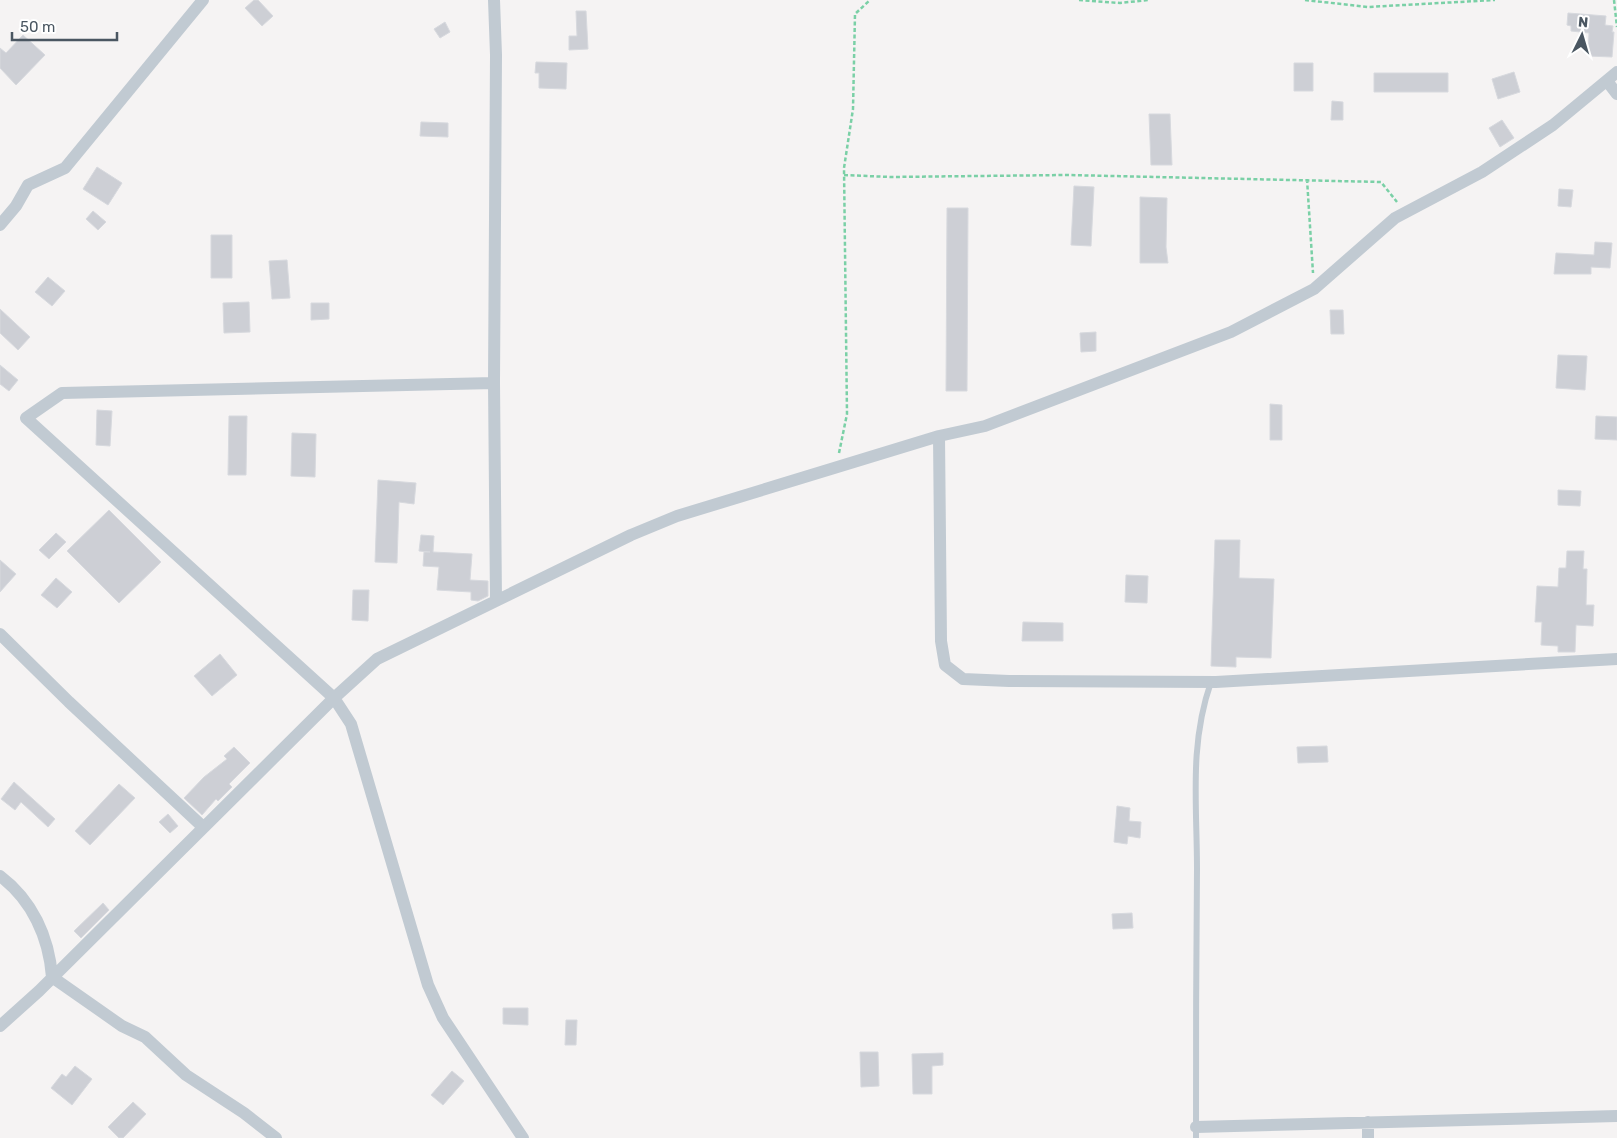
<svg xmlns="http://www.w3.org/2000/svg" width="1617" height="1138" viewBox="0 0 1617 1138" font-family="Rubik,sans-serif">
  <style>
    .building { fill: #cdcfd5; stroke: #d7d9de }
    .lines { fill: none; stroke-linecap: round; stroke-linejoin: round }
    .path { stroke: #7ad0a6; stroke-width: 2.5; stroke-dasharray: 4 2.5; stroke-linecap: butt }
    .lane { stroke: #c1cad2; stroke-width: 6 }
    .street { stroke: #c1cad2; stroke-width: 12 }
  </style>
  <rect width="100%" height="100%" fill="#f5f3f3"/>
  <path class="building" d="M 254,0 L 258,0 L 273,16 L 262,26 L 245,8 Z
    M 576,11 L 586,11 L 588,49 L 569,50 L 569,36 L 577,36 Z
    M 1568,13 L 1606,16 L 1605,25 L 1613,26 L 1612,32 L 1614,32 L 1612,57 L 1588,56 L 1589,33 L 1571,31 L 1571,26 L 1567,25 Z
    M 445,22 L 450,32 L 440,38 L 434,29 Z
    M 23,35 L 45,55 L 16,85 L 0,68 L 0,48 L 6,53 Z
    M 536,62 L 567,63 L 566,89 L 539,88 L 539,73 L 535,73 Z
    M 1294,63 L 1313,63 L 1313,91 L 1294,91 Z
    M 1514,72 L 1520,92 L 1498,99 L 1492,79 Z
    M 1374,73 L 1448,73 L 1448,92 L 1374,92 Z
    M 1332,101 L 1343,102 L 1343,120 L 1331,120 Z
    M 1149,114 L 1170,114 L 1172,165 L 1151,165 Z
    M 1502,120 L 1514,138 L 1500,147 L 1489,128 Z
    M 421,122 L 448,123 L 448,137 L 420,136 Z
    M 97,167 L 122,183 L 108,205 L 83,189 Z
    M 1074,186 L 1094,187 L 1091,246 L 1071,245 Z
    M 1559,189 L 1573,190 L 1571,207 L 1558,206 Z
    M 1140,197 L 1167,198 L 1166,247 L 1168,263 L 1140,263 Z
    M 947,208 L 968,208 L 967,391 L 946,391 Z
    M 93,211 L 106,222 L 98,230 L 86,219 Z
    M 211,235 L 232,235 L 232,278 L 211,278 Z
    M 1595,242 L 1612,243 L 1610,268 L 1591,267 L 1591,274 L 1554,274 L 1556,253 L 1594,255 Z
    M 287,260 L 290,298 L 272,299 L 269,261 Z
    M 48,277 L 65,291 L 52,306 L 35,292 Z
    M 249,302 L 250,332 L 224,333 L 223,303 Z
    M 311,303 L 329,303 L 329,319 L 311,320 Z
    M 0,309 L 30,337 L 18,350 L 0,333 Z
    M 1330,310 L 1343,310 L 1344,334 L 1331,334 Z
    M 1096,332 L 1096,351 L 1081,352 L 1080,333 Z
    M 1558,355 L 1587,356 L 1585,390 L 1556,388 Z
    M 0,365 L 18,380 L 9,391 L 0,384 Z
    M 1270,404 L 1282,405 L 1282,440 L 1270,440 Z
    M 97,410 L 112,411 L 110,446 L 96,445 Z
    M 229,416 L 247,416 L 246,475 L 228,475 Z
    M 1596,416 L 1617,417 L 1617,440 L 1595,439 Z
    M 292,433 L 316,434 L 315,477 L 291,476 Z
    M 378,480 L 416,483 L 414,504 L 399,502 L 397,563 L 375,562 Z
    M 1558,490 L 1581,491 L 1580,506 L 1558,505 Z
    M 109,510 L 161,562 L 119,603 L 67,551 Z
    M 56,533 L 66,542 L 49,559 L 39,550 Z
    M 421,535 L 434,536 L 433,552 L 472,554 L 470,580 L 488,581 L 488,596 L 478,601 L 471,600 L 471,592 L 437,590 L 439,567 L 423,566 L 424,552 L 430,552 L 419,551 Z
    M 1215,540 L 1240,540 L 1239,578 L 1274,579 L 1271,658 L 1236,657 L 1236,667 L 1211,666 Z
    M 1567,551 L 1584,551 L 1583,569 L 1587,569 L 1586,605 L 1594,605 L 1593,626 L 1576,625 L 1575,652 L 1558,652 L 1558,646 L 1541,645 L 1542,622 L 1535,622 L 1537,586 L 1558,587 L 1559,568 L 1566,568 Z
    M 0,560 L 16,574 L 0,592 Z
    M 1126,575 L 1148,576 L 1147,603 L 1125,602 Z
    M 56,578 L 72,592 L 57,608 L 41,595 Z
    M 353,590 L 369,590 L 368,621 L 352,620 Z
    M 1023,622 L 1063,623 L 1063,641 L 1022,641 Z
    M 220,654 L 237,675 L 212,696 L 194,676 Z
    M 1327,746 L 1328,762 L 1298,763 L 1297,747 Z
    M 234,747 L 250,763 L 229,784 L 232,787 L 218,801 L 216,799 L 202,815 L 184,798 L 204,777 L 227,759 L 224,756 Z
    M 14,782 L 55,819 L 48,827 L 21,802 L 15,810 L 1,799 Z
    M 119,784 L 135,798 L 90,845 L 75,831 Z
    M 1117,806 L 1130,808 L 1129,821 L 1141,822 L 1140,838 L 1128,836 L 1127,844 L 1114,842 Z
    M 168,814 L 178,826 L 170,833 L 159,822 Z
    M 103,903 L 109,910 L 81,938 L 74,931 Z
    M 1132,913 L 1133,928 L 1113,929 L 1112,914 Z
    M 503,1008 L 528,1008 L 528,1025 L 503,1024 Z
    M 566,1020 L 577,1020 L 576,1045 L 565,1045 Z
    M 860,1052 L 878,1052 L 879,1086 L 861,1087 Z
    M 943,1053 L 943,1065 L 932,1066 L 932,1094 L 913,1094 L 912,1054 Z
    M 75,1066 L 92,1079 L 72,1105 L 51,1088 L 62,1074 L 66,1077 Z
    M 452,1071 L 464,1081 L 443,1105 L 431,1095 Z
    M 133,1102 L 146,1114 L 123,1138 L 119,1138 L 108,1127 Z"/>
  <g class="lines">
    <path class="path" d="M 1079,0 L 1120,3 L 1148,0
      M 1305,0 L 1368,7 L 1495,0
      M 1614,0 L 1617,27
      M 844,175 L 890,177 L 1067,175 L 1381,182 L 1397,202
      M 1307,179 L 1313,273
      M 839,453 L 847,414 L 844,168 L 853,109 L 855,14 L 870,0"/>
    <path class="lane" d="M 1196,1138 C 1196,1048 1196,959 1197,869 C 1197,804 1189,745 1211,682"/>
    <path class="street" d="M 494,0 L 496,55 L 494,383 L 496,601
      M 1607,81 L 1617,94
      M 0,225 L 16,206 L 28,185 L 65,168 L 203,0
      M 494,383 L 62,393 L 26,418 L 334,698 L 351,724 L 428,985 L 443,1018 L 523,1138
      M 939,436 L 941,641 L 945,665 L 963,679 L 1009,681 L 1216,682 L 1617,659
      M 0,634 L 69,702 L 202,826
      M 0,876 C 32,900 49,937 52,977 L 122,1026 L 145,1037 L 186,1075 L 244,1113 L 276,1138
      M 0,1026 L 39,991 L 334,698 L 377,659 L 631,535 L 677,516 L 939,436 L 985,426 L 1231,332 L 1314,289 L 1395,218 L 1482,172 L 1553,125 L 1617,72
      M 1368,1122 L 1368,1138
      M 1196,1127 L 1617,1116"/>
  </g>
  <g transform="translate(1582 35) rotate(5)" stroke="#ffffff" stroke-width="4" paint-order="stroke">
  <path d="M0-4L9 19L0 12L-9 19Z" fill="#4a5661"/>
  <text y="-8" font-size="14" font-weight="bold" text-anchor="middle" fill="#4a5661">N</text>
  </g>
  <path d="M12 32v8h105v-8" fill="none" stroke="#4a5661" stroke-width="2.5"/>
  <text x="20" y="32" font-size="15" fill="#4a5661" stroke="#ffffff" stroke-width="4" paint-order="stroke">50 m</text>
</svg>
